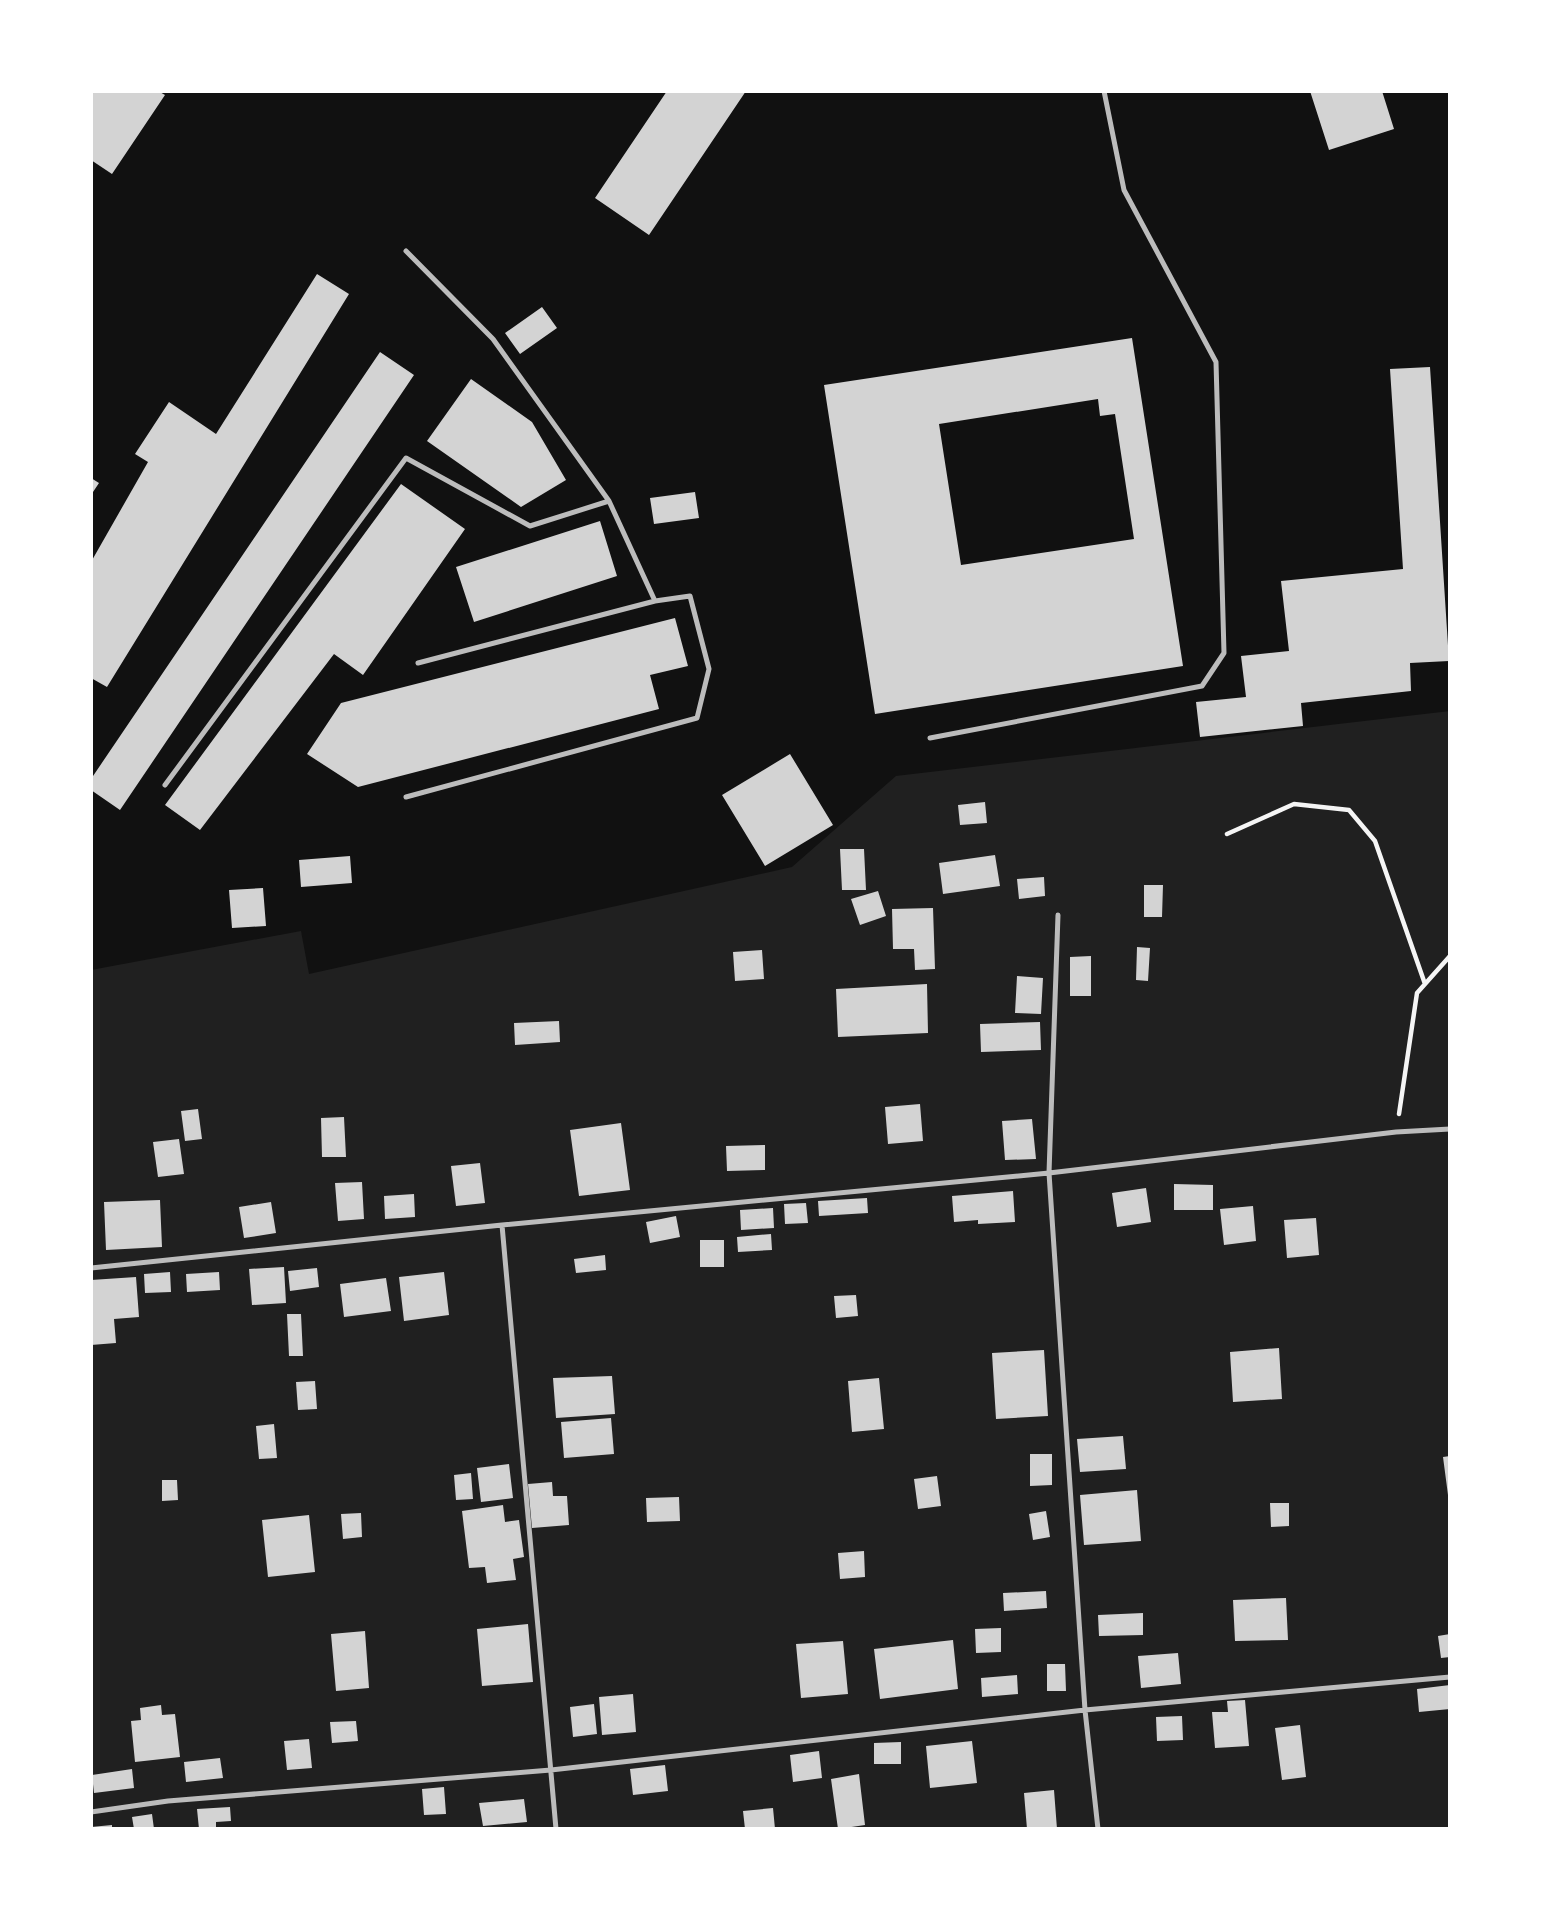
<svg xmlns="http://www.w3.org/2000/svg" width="1541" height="1920" viewBox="0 0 1541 1920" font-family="'Fira Sans Condensed',sans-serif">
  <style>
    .green { fill: #202020 }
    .building { fill: #d3d3d3; fill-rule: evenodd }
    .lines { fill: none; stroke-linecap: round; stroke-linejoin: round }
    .path { stroke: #f5f5f5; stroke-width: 4.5 }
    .service { stroke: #bcbcbc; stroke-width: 5 }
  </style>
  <rect width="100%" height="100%" fill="#111"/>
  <path class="green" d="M 1450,711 L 1450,1829 L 91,1829 L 91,970 L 301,931 L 309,974 L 792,867 L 896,776 Z"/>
  <path class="building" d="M 91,91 L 158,91 L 165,95 L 112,174 L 91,160 Z
    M 667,91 L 746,91 L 649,235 L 595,198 Z
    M 1310,91 L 1382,91 L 1394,129 L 1329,150 Z
    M 317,274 L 349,294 L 107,687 L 91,678 L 91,562 L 148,462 L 135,454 L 169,402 L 216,434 Z
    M 542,307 L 557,328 L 520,354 L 505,333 Z
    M 1132,338 L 1183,666 L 875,714 L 824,385 ZM 1098,399 L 1100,416 L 1115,414 L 1134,539 L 961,565 L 939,424 Z
    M 380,352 L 414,375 L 120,810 L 91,790 L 91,779 Z
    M 1430,367 L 1449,661 L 1410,663 L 1411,691 L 1301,703 L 1303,726 L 1200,737 L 1196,702 L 1246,697 L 1241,656 L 1289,651 L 1281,581 L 1403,569 L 1390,369 Z
    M 471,379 L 532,422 L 566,480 L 521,507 L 427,441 Z
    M 91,478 L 99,483 L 91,495 Z
    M 401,484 L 465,529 L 363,675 L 334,654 L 200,830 L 165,805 Z
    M 695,492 L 699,518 L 654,524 L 650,498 Z
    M 600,521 L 617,576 L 474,622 L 456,567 Z
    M 675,618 L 688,666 L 650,675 L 659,709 L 358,787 L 307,754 L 341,703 Z
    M 790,754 L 833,825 L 765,866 L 722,795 Z
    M 985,802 L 987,823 L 960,825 L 958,805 Z
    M 840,849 L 864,849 L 866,890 L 842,890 Z
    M 995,855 L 1000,886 L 943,894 L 939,863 Z
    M 350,856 L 352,883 L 301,887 L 299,860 Z
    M 1044,877 L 1045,896 L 1019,899 L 1017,879 Z
    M 1144,885 L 1163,885 L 1162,917 L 1144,917 Z
    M 263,888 L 266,926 L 232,928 L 229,890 Z
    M 878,891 L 886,916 L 860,925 L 851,899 Z
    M 933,908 L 935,969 L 915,970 L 914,949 L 893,949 L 892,909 Z
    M 1137,947 L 1150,948 L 1148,981 L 1136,980 Z
    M 762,950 L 764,979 L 735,981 L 733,952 Z
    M 1091,956 L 1091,996 L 1070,996 L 1070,957 Z
    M 1017,976 L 1043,978 L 1041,1014 L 1015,1013 Z
    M 927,984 L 928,1033 L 838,1037 L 836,989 Z
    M 559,1021 L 560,1042 L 515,1045 L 514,1023 Z
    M 1040,1022 L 1041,1050 L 981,1052 L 980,1024 Z
    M 920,1104 L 923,1141 L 888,1144 L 885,1107 Z
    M 198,1109 L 202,1139 L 185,1141 L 181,1111 Z
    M 344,1117 L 346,1157 L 322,1157 L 321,1118 Z
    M 1032,1119 L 1036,1159 L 1005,1160 L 1002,1121 Z
    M 621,1123 L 630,1190 L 579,1196 L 570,1130 Z
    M 179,1139 L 184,1174 L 158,1177 L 153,1142 Z
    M 765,1145 L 765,1170 L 727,1171 L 726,1146 Z
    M 480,1163 L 485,1203 L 456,1206 L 451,1166 Z
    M 362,1182 L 364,1219 L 338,1221 L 335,1183 Z
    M 1174,1184 L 1213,1185 L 1213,1210 L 1174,1210 Z
    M 1146,1188 L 1151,1222 L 1117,1227 L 1112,1193 Z
    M 1013,1191 L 1015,1222 L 978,1224 L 978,1220 L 954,1222 L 952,1196 Z
    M 414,1194 L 415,1217 L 385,1219 L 384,1196 Z
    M 867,1198 L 868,1213 L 819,1216 L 818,1201 Z
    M 160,1200 L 162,1247 L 106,1250 L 104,1202 Z
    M 271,1202 L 276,1233 L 244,1238 L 239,1207 Z
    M 806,1203 L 808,1223 L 785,1224 L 784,1204 Z
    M 1253,1206 L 1256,1241 L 1224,1245 L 1220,1209 Z
    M 773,1208 L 774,1228 L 741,1230 L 740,1210 Z
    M 676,1216 L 680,1237 L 650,1243 L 646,1222 Z
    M 1316,1218 L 1319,1255 L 1287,1258 L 1284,1220 Z
    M 771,1234 L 772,1250 L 738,1252 L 737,1237 Z
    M 700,1240 L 724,1240 L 724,1267 L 700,1267 Z
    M 605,1255 L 606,1270 L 576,1273 L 574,1259 Z
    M 284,1267 L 286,1303 L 252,1305 L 249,1269 Z
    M 317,1268 L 319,1287 L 290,1291 L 288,1271 Z
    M 170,1272 L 171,1292 L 145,1293 L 144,1274 Z
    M 219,1272 L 220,1290 L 187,1292 L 186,1274 Z
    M 444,1272 L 449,1315 L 404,1321 L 399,1277 Z
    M 136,1277 L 139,1317 L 114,1319 L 116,1343 L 91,1345 L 91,1280 Z
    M 386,1278 L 391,1311 L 344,1317 L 340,1284 Z
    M 856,1295 L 858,1316 L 836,1318 L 834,1296 Z
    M 287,1314 L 301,1314 L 303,1356 L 289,1356 Z
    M 1279,1348 L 1282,1399 L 1233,1402 L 1230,1352 Z
    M 1044,1350 L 1048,1416 L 996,1419 L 992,1353 Z
    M 612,1376 L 615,1414 L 556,1418 L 553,1378 Z
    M 879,1378 L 884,1429 L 852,1432 L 848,1381 Z
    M 315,1381 L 317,1409 L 298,1410 L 296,1382 Z
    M 611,1418 L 614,1454 L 564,1458 L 561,1422 Z
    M 274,1424 L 277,1458 L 259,1459 L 256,1426 Z
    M 1123,1436 L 1126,1469 L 1080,1472 L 1077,1439 Z
    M 1030,1454 L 1052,1454 L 1052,1485 L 1030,1486 Z
    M 1450,1456 L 1450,1495 L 1448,1495 L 1443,1457 Z
    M 509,1464 L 513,1498 L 481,1502 L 477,1468 Z
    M 471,1473 L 473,1499 L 456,1500 L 454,1475 Z
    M 937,1476 L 941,1506 L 918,1509 L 914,1479 Z
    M 162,1480 L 177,1480 L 178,1500 L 162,1501 Z
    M 552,1482 L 553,1496 L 567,1496 L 569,1525 L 532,1528 L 528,1484 Z
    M 1137,1490 L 1141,1541 L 1084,1545 L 1080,1495 Z
    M 679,1497 L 680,1521 L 647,1522 L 646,1498 Z
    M 1270,1503 L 1289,1503 L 1289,1526 L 1271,1527 Z
    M 503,1505 L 505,1522 L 519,1520 L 524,1557 L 513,1559 L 516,1580 L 487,1583 L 485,1567 L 469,1568 L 462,1511 Z
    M 1046,1511 L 1050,1537 L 1033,1540 L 1029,1514 Z
    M 361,1513 L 362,1537 L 343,1539 L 341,1514 Z
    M 309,1515 L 315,1572 L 268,1577 L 262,1520 Z
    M 864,1551 L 865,1577 L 840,1579 L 838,1553 Z
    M 1046,1591 L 1047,1608 L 1004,1611 L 1003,1593 Z
    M 1286,1598 L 1288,1640 L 1235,1641 L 1233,1600 Z
    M 1143,1613 L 1143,1635 L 1099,1636 L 1098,1615 Z
    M 528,1624 L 533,1682 L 482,1686 L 477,1629 Z
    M 1001,1628 L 1001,1652 L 976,1653 L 975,1629 Z
    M 365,1631 L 369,1688 L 336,1691 L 331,1634 Z
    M 1450,1634 L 1450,1657 L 1441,1658 L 1438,1636 Z
    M 953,1640 L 958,1689 L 880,1699 L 874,1649 Z
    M 843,1641 L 848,1694 L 801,1698 L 796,1644 Z
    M 1178,1653 L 1181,1684 L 1141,1688 L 1138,1656 Z
    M 1047,1664 L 1065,1664 L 1066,1691 L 1047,1691 Z
    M 1017,1675 L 1018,1694 L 982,1697 L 981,1678 Z
    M 1450,1685 L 1450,1709 L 1419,1712 L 1417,1689 Z
    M 633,1694 L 636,1732 L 602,1735 L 599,1697 Z
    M 1245,1700 L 1249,1746 L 1215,1748 L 1212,1712 L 1228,1712 L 1227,1701 Z
    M 594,1704 L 597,1734 L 573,1737 L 570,1707 Z
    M 161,1705 L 162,1715 L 175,1714 L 180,1757 L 135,1762 L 131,1721 L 141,1720 L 140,1708 Z
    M 1182,1716 L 1183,1740 L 1157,1741 L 1156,1717 Z
    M 356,1721 L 358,1741 L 332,1743 L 330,1722 Z
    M 1300,1725 L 1306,1777 L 1282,1780 L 1275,1728 Z
    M 309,1739 L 312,1768 L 287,1770 L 284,1741 Z
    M 972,1741 L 977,1783 L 930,1788 L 926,1746 Z
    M 901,1742 L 901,1764 L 874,1764 L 874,1743 Z
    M 819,1751 L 822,1778 L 793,1782 L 790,1755 Z
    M 220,1758 L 223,1778 L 186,1782 L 184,1762 Z
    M 665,1765 L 668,1791 L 633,1795 L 630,1769 Z
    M 132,1769 L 134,1788 L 94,1793 L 92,1775 Z
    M 859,1774 L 865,1825 L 838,1829 L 831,1779 Z
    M 444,1787 L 446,1814 L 424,1815 L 422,1789 Z
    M 1054,1790 L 1057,1829 L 1027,1829 L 1024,1793 Z
    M 524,1799 L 527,1822 L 483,1826 L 479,1803 Z
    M 230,1807 L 231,1821 L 216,1822 L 216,1829 L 199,1829 L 197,1809 Z
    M 773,1808 L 775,1829 L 745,1829 L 743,1811 Z
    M 152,1814 L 154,1829 L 134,1829 L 132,1817 Z
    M 112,1825 L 112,1829 L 91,1829 L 91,1827 Z"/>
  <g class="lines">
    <path class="path" d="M 1227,834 L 1294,804 L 1349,810 L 1375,841 L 1425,984
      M 1399,1114 L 1417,993 L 1450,956"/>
    <path class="service" d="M 406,251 L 493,339 L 609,501 L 655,601 L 690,596 L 709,669 L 697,718 L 406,797
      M 418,663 L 655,601
      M 930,738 L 1202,686 L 1224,653 L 1216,362 L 1124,190 L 1104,91
      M 165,785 L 406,458 L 530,526 L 609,501
      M 1058,915 L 1049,1173 L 1085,1710 L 1098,1829
      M 502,1225 L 556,1829
      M 91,1268 L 502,1225 L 1049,1173 L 1396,1132 L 1450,1129
      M 91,1812 L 168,1801 L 551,1770 L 1085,1710 L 1450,1677"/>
  </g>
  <rect width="1541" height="1920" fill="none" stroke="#ffffff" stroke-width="186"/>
</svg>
